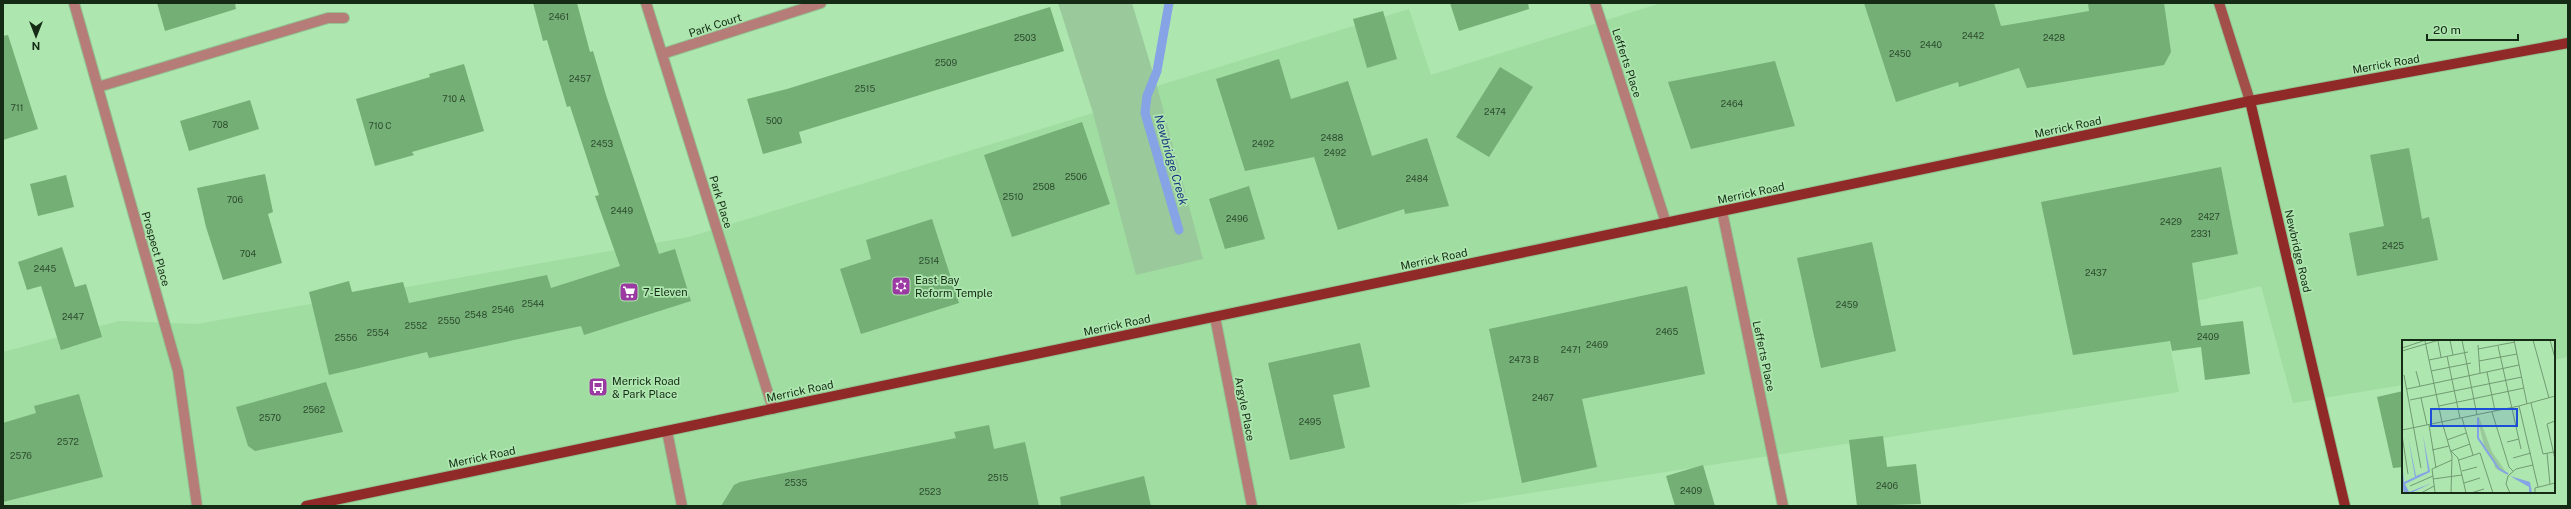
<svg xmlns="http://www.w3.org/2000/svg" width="2571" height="509" viewBox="0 0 2571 509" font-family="'Public Sans',sans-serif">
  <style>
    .built { fill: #9fdda1 }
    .green { fill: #9ac99b }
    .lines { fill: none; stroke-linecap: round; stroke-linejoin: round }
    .stream { stroke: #85a3e5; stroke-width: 9 }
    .building { fill: #74af76 }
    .street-casing { stroke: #92c493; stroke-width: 12 }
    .secondary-casing { stroke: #92c493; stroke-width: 12 }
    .primary-casing { stroke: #92c493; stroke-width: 12 }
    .street { stroke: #b67c77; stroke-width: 10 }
    .secondary { stroke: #a24f4a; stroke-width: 10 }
    .primary { stroke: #902a29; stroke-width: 10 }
    .labels { text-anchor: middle; stroke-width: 3.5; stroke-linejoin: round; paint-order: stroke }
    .number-label { font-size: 9px; fill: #2d4c2e }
    .street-label { font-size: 11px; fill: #152b16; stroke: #aee6af }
    .poi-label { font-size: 11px; fill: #152b16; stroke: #aee6af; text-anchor: start }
    .water-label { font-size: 12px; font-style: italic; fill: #1a3581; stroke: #aee6af }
    .inset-river { fill: none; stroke: #85a3e5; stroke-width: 2 }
    .inset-road { fill: none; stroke: #719b72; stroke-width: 1 }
    .view { fill: #1d4ed8; fill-opacity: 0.15; stroke: #1d4ed8; stroke-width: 2 }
    .inset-edge { fill: none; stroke: #152b16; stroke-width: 2 }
  </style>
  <rect width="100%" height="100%" fill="#aee6af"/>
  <path class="built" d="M 1661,3 L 2568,3 L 2568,357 L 2554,360 L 2554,341 L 2403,341 L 2403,385 L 2293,403 L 2261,286 L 2163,309 L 2179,392 L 1447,506 L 3,506 L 3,352 L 119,321 L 197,324 L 689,237 L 1093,113 L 1157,86 L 1409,9 L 1431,75 Z"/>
  <path class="green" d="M 1058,3 L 1132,3 L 1157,86 L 1203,259 L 1136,275 L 1093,113 Z"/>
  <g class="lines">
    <path class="stream" d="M 1169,3 L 1157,71 L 1147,96 L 1145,113 L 1179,230"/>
  </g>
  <path class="building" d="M 157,3 L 235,3 L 236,9 L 165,31 Z
    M 533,3 L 577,3 L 590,52 L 593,51 L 606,95 L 659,254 L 675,249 L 691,301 L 584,335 L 581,326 L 429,358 L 427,352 L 329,375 L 309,292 L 349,281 L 352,292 L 403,282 L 409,303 L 547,275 L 551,288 L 620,266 L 595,196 L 599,195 L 570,106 L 567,107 L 547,40 L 543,41 Z
    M 1450,3 L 1528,3 L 1529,9 L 1459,31 Z
    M 1864,3 L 1994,3 L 2001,26 L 2089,11 L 2088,3 L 2164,3 L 2171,52 L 2164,65 L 2027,88 L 2019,68 L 1959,87 L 1958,82 L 1896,102 Z
    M 1050,7 L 1064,51 L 799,132 L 802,143 L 763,154 L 747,99 L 787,89 Z
    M 1383,11 L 1397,59 L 1367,68 L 1353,19 Z
    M 8,35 L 38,129 L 3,140 L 3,36 Z
    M 1279,59 L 1291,99 L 1348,81 L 1372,156 L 1427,138 L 1449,206 L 1405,214 L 1404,209 L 1338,230 L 1314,157 L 1245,171 L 1216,79 Z
    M 1775,61 L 1795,126 L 1691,149 L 1668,82 Z
    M 464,64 L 484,131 L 412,152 L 414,155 L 375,166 L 356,99 L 430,77 L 429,74 Z
    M 1500,67 L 1533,87 L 1489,157 L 1456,137 Z
    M 250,100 L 259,129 L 189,151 L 180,121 Z
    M 1082,122 L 1110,204 L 1012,237 L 984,155 Z
    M 2409,148 L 2422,219 L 2429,217 L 2438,260 L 2357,276 L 2349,233 L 2384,226 L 2370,155 Z
    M 2221,167 L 2238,254 L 2192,263 L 2201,326 L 2243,321 L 2250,374 L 2205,380 L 2201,347 L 2172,351 L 2170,341 L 2073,355 L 2041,202 Z
    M 265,174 L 273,212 L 268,214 L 282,263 L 223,280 L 206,227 L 197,188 Z
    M 66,175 L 74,207 L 38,216 L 30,184 Z
    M 1249,186 L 1265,239 L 1225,249 L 1209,199 Z
    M 932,219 L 959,303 L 861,334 L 840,269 L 871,259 L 866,240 Z
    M 1872,242 L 1896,351 L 1821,368 L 1797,258 Z
    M 62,247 L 75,287 L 86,284 L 102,337 L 61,350 L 41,286 L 27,290 L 18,262 Z
    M 1687,286 L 1705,374 L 1582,399 L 1597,467 L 1522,483 L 1489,329 Z
    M 1360,343 L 1370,387 L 1333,395 L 1345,448 L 1290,460 L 1268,363 Z
    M 326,382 L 343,432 L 255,451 L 248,446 L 236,407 Z
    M 2403,391 L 2403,467 L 2393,468 L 2377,397 Z
    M 79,394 L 103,477 L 3,502 L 3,423 L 36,413 L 34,406 Z
    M 989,425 L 994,449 L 1025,442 L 1039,506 L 721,506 L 734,485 L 740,482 L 956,438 L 954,432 Z
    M 1883,436 L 1887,467 L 1916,464 L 1921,504 L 1857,506 L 1849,440 Z
    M 1703,465 L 1715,506 L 1675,506 L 1666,476 Z
    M 1144,476 L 1151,506 L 1061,506 L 1060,497 Z"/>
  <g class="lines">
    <g class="street-casing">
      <path id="street" d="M 74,3 L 178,371 L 197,506
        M 646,3 L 773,409
        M 1595,3 L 1666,223
        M 662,54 L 821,3
        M 98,87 L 328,18 L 344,18
        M 1722,211 L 1783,506
        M 1215,317 L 1252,506
        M 667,431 L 682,506"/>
    </g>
    <g class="secondary-casing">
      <path id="secondary" d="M 2219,3 L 2250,101"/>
    </g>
    <g class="primary-casing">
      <path id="primary" d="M 2250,101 L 2345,506
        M 306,506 L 2250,101 L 2568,43"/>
    </g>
    <use href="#street" class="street"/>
    <use href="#secondary" class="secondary"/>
    <use href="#primary" class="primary"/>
  </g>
  <defs>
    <g id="synagogue-square" transform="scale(1)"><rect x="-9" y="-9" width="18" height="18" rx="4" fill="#9b3aa2" stroke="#aee6af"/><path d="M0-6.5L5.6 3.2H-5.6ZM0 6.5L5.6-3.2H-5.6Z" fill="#fff"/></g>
    <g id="supermarket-square" transform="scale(1)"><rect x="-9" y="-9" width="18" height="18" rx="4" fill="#9b3aa2" stroke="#aee6af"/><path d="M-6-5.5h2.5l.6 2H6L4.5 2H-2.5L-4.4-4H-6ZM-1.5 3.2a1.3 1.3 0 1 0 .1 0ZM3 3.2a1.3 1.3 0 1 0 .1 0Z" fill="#fff"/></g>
    <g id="bus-square" transform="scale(1)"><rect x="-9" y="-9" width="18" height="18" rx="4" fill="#9b3aa2" stroke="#aee6af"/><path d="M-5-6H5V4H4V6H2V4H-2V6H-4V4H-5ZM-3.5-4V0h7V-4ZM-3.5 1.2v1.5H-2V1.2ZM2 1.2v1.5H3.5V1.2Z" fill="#fff"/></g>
  </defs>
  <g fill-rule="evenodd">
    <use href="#synagogue-square" x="901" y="286"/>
    <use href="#supermarket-square" x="629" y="292"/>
    <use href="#bus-square" x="598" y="387"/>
  </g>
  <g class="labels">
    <g class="number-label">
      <text x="559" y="20">2461</text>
      <text x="1973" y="39">2442</text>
      <text x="1025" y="41">2503</text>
      <text x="2054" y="41">2428</text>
      <text x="1931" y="48">2440</text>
      <text x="1900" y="57">2450</text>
      <text x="946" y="66">2509</text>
      <text x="580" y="82">2457</text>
      <text x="865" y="92">2515</text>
      <text x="454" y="102">710 A</text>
      <text x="1732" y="107">2464</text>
      <text x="17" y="111">711</text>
      <text x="1495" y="115">2474</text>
      <text x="774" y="124">500</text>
      <text x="220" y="128">708</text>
      <text x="380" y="129">710 C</text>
      <text x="1332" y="141">2488</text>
      <text x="602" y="147">2453</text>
      <text x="1263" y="147">2492</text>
      <text x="1335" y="156">2492</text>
      <text x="1076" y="180">2506</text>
      <text x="1417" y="182">2484</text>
      <text x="1044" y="190">2508</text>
      <text x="1013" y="200">2510</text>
      <text x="235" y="203">706</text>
      <text x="622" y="214">2449</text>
      <text x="2209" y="220">2427</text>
      <text x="1237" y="222">2496</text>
      <text x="2171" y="225">2429</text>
      <text x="2201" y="237">2331</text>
      <text x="2393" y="249">2425</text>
      <text x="248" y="257">704</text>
      <text x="929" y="264">2514</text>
      <text x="45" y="272">2445</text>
      <text x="2096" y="276">2437</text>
      <text x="533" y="307">2544</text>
      <text x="1847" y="308">2459</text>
      <text x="503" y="313">2546</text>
      <text x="476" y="318">2548</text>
      <text x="73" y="320">2447</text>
      <text x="449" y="324">2550</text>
      <text x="416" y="329">2552</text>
      <text x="1667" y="335">2465</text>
      <text x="378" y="336">2554</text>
      <text x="2208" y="340">2409</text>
      <text x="346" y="341">2556</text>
      <text x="1597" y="348">2469</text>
      <text x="1571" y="353">2471</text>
      <text x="1524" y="363">2473 B</text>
      <text x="1543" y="401">2467</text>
      <text x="314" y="413">2562</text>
      <text x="270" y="421">2570</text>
      <text x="1310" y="425">2495</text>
      <text x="68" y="445">2572</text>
      <text x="21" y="459">2576</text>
      <text x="998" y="481">2515</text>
      <text x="796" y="486">2535</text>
      <text x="1887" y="489">2406</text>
      <text x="1691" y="494">2409</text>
      <text x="930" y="495">2523</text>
    </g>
    <g class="street-label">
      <text transform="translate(715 25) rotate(-18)" y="4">Park Court</text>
      <text transform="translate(1627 63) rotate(72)" y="4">Lefferts Place</text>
      <text transform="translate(2386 64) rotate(-10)" y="4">Merrick Road</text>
      <text transform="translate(2068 127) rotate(-12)" y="4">Merrick Road</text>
      <text transform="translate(1751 193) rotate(-12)" y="4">Merrick Road</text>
      <text transform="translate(721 202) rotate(73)" y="4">Park Place</text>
      <text transform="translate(156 249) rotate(74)" y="4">Prospect Place</text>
      <text transform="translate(2298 251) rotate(77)" y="4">Newbridge Road</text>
      <text transform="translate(1434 259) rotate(-12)" y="4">Merrick Road</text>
      <text transform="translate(1117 325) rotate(-12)" y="4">Merrick Road</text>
      <text transform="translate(1764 356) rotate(78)" y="4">Lefferts Place</text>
      <text transform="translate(800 391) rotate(-12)" y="4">Merrick Road</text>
      <text transform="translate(1245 409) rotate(79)" y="4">Argyle Place</text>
      <text transform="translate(482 457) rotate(-12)" y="4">Merrick Road</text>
    </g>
    <g class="poi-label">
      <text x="915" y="284">East Bay<tspan x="915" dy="13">Reform Temple</tspan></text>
      <text x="643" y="296">7-Eleven</text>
      <text x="612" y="385">Merrick Road<tspan x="612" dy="13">&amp; Park Place</tspan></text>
    </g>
    <g class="water-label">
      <text transform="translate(1171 160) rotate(74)" y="4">Newbridge Creek</text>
    </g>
  </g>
  <g transform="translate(2402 340)">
    <rect width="153" height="153" fill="#aee6af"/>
    <path d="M 75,77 L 77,77 L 90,112 L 106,135 L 93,128 L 92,122 L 83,110 Z" fill="#9ac99b"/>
    <path d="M 21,95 L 28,132 L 3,144 L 7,152 L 30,143 L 9,153 L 2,153 L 0,144 L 0,120 L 2,142 L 13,137 L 6,97 L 14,136 L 26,131 ZM 108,136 L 128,142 L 130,153 L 127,153 L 127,147 Z" fill="#85a3e5"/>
    <path class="inset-river" d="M 76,78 L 76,98 L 97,129 L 106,134"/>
    <path class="inset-road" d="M 48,0 L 51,15M 60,0 L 75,75M 112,0 L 125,64M 131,0 L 147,58M 148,0 L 153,18M 23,1 L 40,82M 36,1 L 39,17M 76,5 L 78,33M 96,6 L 119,109M 0,8 L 24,0M 76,9 L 113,2M 0,11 L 37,0M 45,16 L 58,78M 27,20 L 66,12M 77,21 L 115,14M 14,31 L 18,46M 29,31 L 69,23M 85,32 L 93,71M 2,35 L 19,128M 5,49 L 117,25M 19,58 L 25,85M 8,60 L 120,37M 129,63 L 141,114 L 152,112M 37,66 L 122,48M 117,66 L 136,147M 90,72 L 107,127 L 111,131M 60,78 L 71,115M 153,81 L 145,84 L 153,119M 40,82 L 50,116 L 49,153M 27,85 L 34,128M 0,90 L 117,66 L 153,56M 0,95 L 6,134M 45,100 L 64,93M 105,102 L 117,99M 30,110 L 47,106M 49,111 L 56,118 L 64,153M 49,111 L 68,104M 145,113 L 148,144M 111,118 L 129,113M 57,120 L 78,113 L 91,153M 60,131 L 75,127M 31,139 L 60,135M 62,143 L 78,138M 8,146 L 31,136M 33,152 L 30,129 L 50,120M 19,153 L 32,146M 69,153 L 82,149M 108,153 L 104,144 L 106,136 L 114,129 L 131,125M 133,153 L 133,148 L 153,143"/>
    <path class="view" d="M 29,69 L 115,69 L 115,86 L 29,86 Z"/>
    <rect width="153" height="153" class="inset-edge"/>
  </g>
  <rect width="2571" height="509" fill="none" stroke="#152b16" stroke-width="8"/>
  <g transform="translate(36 36) rotate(180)" stroke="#aee6af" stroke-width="3" paint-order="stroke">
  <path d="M0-3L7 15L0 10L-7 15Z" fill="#152b16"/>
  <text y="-6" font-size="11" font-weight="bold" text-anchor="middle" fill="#152b16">N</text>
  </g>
  <path d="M2427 34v6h91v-6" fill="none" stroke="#152b16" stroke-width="2"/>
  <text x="2433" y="34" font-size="12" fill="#152b16" stroke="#aee6af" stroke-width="3" paint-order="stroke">20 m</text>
</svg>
